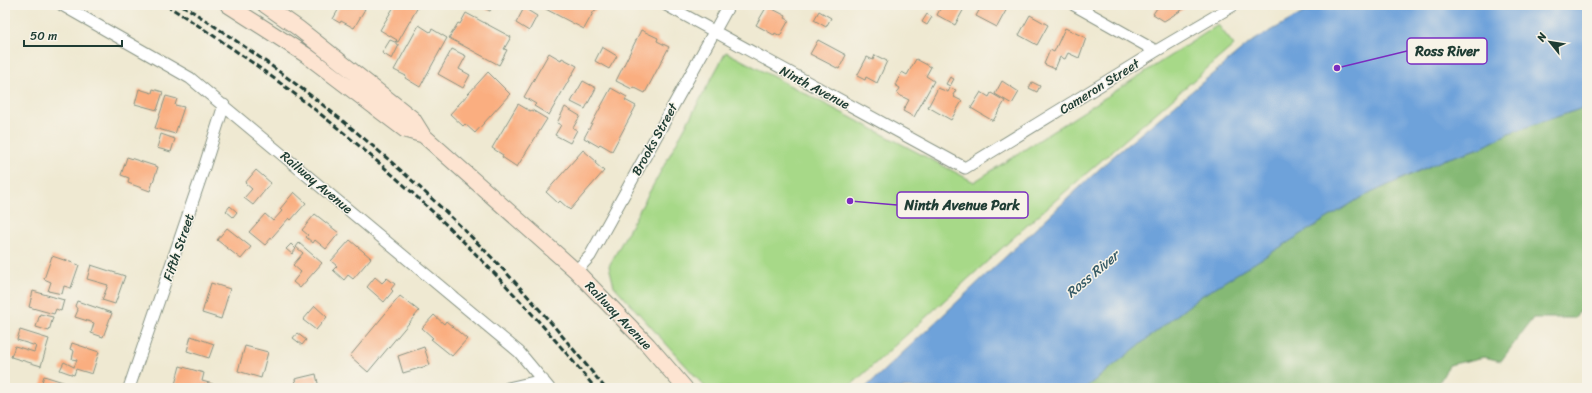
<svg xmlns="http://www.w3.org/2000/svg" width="1592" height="393" viewBox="0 0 1592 393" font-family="Sriracha,sans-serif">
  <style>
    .green { fill: #a7d988; stroke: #638b5e }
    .forest { fill: #85b974; stroke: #527b54 }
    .water { fill: #6ea2da; stroke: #467087 }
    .building { fill: #faae80 }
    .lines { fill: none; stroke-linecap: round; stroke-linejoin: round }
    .street-casing { stroke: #879383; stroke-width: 13 }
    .secondary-casing { stroke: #879383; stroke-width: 17 }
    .street { stroke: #fff; stroke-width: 11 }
    .secondary { stroke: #fde4d1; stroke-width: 15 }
    .rail { stroke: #1f3d34; stroke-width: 3; stroke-dasharray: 6 3; stroke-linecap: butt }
    .labels { text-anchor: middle; stroke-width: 3; stroke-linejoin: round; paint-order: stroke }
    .street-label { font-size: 13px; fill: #1f3d34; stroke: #f7f3e8 }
    .water-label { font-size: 14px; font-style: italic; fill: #375b66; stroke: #f7f3e8 }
    .leader { fill: none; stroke: #7b2cbf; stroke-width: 1.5 }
    .callout-dot { fill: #7b2cbf; stroke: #f7f3e8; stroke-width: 1.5 }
    .callout { fill: #f7f3e8; stroke: #7b2cbf; stroke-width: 1.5 }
    .callout-label { font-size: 14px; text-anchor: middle; font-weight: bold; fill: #1f3d34 }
  </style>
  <rect width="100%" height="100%" fill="#f7f3e8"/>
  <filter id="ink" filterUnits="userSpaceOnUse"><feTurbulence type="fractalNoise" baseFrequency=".025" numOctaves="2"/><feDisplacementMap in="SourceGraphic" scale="8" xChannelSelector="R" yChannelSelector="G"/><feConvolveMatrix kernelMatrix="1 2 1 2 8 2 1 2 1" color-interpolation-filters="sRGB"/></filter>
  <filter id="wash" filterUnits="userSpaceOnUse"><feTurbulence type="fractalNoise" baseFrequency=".012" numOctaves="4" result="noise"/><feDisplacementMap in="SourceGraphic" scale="16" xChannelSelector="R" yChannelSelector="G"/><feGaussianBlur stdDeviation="0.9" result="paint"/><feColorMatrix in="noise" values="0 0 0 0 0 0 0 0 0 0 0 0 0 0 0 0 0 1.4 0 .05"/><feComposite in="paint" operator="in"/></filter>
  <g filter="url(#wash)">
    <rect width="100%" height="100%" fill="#efe9d2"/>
    <path class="green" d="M 1218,25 L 1234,45 L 1034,219 L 848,388 L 706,388 L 614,286 L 609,266 L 726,52 L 974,182 Z"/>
    <path class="forest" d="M 1587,108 L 1587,300 L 1575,318 L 1533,318 L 1501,361 L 1484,357 L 1449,365 L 1436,388 L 1085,388 L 1201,296 L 1360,198 L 1443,160 L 1483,147 L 1509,133 L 1580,109 Z"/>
    <path class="water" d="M 1317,5 L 1587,5 L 1587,108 L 1580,109 L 1509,133 L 1483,147 L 1443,160 L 1360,198 L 1201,296 L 1085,388 L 865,388 L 1109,160 L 1251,42 Z"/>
    <g id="blocks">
      <path class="building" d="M 341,5 L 365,5 L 363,8 L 365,9 L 354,28 L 341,21 L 340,23 L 333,19 Z
        M 395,5 L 419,5 L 398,42 L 396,41 L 396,44 L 399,45 L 392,59 L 382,53 L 390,40 L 395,42 L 397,40 L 380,30 Z
        M 478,5 L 493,5 L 490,11 Z
        M 538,5 L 599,5 L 595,12 L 594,11 L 584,29 Z
        M 942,5 L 966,5 L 955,25 L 937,15 Z
        M 982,5 L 1009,5 L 997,27 L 976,16 Z
        M 1159,5 L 1190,5 L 1164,21 L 1153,14 Z
        M 767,6 L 786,16 L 785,18 L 789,20 L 780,36 L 775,33 L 774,35 L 756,25 Z
        M 524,8 L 537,16 L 529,31 L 516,23 Z
        M 819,11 L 831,18 L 826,27 L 814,20 Z
        M 466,13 L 511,37 L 504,49 L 507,50 L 499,65 L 449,38 L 458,23 L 460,24 Z
        M 927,14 L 932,17 L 927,25 L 922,22 Z
        M 1030,15 L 1048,25 L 1037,45 L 1019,35 Z
        M 419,25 L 430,32 L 432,29 L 447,38 L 420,87 L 405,78 L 406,76 L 394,70 Z
        M 1065,28 L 1086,38 L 1079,58 L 1068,53 L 1065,59 L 1060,57 L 1055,69 L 1044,64 L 1050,50 L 1054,52 Z
        M 641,30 L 658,38 L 657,41 L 669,47 L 645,93 L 633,87 L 632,89 L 616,81 Z
        M 818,40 L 846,55 L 839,69 L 810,54 Z
        M 602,47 L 617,56 L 609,69 L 595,61 Z
        M 452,49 L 466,56 L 459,69 L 470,75 L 463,88 L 438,74 Z
        M 549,53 L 561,60 L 562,58 L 577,66 L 549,115 L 534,106 L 536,104 L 524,97 Z
        M 875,55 L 887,61 L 877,83 L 866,77 L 865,80 L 857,76 L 867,57 L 873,60 Z
        M 916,59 L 931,67 L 926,76 L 934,81 L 914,117 L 903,111 L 909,100 L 897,94 L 900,88 L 895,85 L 902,72 L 907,75 Z
        M 488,72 L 510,94 L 475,133 L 465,124 L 463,126 L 450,114 Z
        M 950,77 L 954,79 L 950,86 L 946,84 Z
        M 583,81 L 596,88 L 585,109 L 571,102 Z
        M 1002,81 L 1019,92 L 1012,104 L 995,94 Z
        M 1032,82 L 1040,86 L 1037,92 L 1029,88 Z
        M 611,88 L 627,97 L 625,100 L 636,106 L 612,151 L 600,144 L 598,146 L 584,138 Z
        M 938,88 L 948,92 L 950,88 L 956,90 L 953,95 L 955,96 L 954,97 L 962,101 L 951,120 L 928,107 Z
        M 139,89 L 152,93 L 153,89 L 163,92 L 157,110 L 135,104 Z
        M 981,92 L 989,97 L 991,93 L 1005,101 L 993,121 L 971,108 Z
        M 166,96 L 177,99 L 175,105 L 184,107 L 175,134 L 155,128 Z
        M 518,104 L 530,111 L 532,110 L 547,119 L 517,167 L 502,157 L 503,155 L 492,148 Z
        M 565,107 L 580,116 L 573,128 L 577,130 L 570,143 L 555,135 L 561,125 L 557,123 Z
        M 161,134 L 175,139 L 171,152 L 157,148 Z
        M 583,150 L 596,161 L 595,163 L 604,171 L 570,210 L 560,201 L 558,203 L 546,192 Z
        M 127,157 L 158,167 L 150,191 L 128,183 L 129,178 L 121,175 Z
        M 256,170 L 271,183 L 253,205 L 244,198 L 252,189 L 245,183 Z
        M 294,192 L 306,203 L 291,220 L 289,218 L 265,245 L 249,232 L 265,214 L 273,221 L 282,211 L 280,209 Z
        M 230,206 L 237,212 L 233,217 L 226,211 Z
        M 315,214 L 339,233 L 326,249 L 315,240 L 313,243 L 306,237 L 308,235 L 302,230 Z
        M 227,228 L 251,247 L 241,259 L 217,240 Z
        M 350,240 L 371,258 L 353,279 L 348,275 L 344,280 L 333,270 L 337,266 L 331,261 Z
        M 299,243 L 322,263 L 300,288 L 293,282 L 301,272 L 293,265 L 303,253 L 296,247 Z
        M 291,244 L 296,249 L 292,254 L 286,249 Z
        M 52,256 L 79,265 L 71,288 L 64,286 L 62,294 L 48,291 L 51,282 L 44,279 Z
        M 91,265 L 125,276 L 115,304 L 102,300 L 108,285 L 87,279 Z
        M 375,277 L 382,283 L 387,278 L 395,284 L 391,289 L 393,291 L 384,302 L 367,287 Z
        M 211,283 L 230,289 L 221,319 L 202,313 Z
        M 33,291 L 64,300 L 61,311 L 56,309 L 54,314 L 29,307 Z
        M 400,296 L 419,311 L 368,372 L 350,356 Z
        M 77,301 L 112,313 L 103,337 L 91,333 L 94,323 L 75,317 L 78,310 L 75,306 Z
        M 315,306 L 327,317 L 316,330 L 303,320 Z
        M 40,314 L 53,317 L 49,331 L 36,327 Z
        M 434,315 L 444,324 L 446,321 L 467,339 L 452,356 L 431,339 L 433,338 L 422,328 Z
        M 20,330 L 49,339 L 41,366 L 11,357 L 15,346 L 34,352 L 36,346 L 17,340 Z
        M 297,333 L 306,340 L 302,345 L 293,338 Z
        M 191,336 L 214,344 L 209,358 L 187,351 Z
        M 72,343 L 99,352 L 92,374 L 76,369 L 74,375 L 60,370 L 64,362 L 74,367 L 77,360 L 72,359 L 74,351 L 70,349 Z
        M 245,346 L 268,352 L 261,378 L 238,371 Z
        M 424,347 L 430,365 L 403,373 L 398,356 Z
        M 180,366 L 204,373 L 202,381 L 213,384 L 212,388 L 174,388 Z
        M 316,374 L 319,388 L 297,388 L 295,379 Z
        M 44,376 L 82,388 L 40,388 Z"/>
    </g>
  </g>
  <g filter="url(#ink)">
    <use href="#blocks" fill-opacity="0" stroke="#879383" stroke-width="1"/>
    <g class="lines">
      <g class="street-casing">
        <path id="street" d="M 62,5 L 190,78 L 519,352 L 549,388
          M 666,5 L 965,168 L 1156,51 L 1234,5
          M 1074,5 L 1156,51
          M 576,271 L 590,256 L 729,5
          M 129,388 L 203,171 L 224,105
          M 508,388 L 543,380"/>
      </g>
      <g class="secondary-casing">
        <path id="secondary" d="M 228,5 L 306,55 L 405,130 L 423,135
          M 265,5 L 298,28 L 413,119 L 423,135 L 576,271 L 648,345 L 685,388"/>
      </g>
      <use href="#street" class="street"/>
      <use href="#secondary" class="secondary"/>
      <path class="rail" d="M 166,5 C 330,107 474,238 595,388
        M 182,5 C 297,78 404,166 499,265 C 536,304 571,346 605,388"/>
    </g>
  </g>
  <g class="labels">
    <g class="street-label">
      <text transform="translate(1099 86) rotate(-32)" y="5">Cameron Street</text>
      <text transform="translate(815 87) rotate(28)" y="5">Ninth Avenue</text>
      <text transform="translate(654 139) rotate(-61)" y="5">Brooks Street</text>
      <text transform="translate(317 182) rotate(40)" y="5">Railway Avenue</text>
      <text transform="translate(178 247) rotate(-71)" y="5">Fifth Street</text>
      <text transform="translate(619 315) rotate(46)" y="5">Railway Avenue</text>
    </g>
    <g class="water-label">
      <text transform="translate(1092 274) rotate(-40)" y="5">Ross River</text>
    </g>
  </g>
  <path class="leader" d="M1337 68L1407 51M850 201L897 205"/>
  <g class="callout-dot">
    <circle cx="1337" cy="68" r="4"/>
    <circle cx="850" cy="201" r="4"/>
  </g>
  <g class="callout">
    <rect x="1407" y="38" width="80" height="26" rx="4"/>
    <rect x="897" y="192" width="131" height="26" rx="4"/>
  </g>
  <g class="callout-label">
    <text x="1447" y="56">Ross River</text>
    <text x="962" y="210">Ninth Avenue Park</text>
  </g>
  <rect width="1592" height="393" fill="none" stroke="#f7f3e8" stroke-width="20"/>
  <g transform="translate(1550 42) rotate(300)" stroke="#f7f3e8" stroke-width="3" paint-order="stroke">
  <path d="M0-3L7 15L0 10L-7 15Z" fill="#1f3d34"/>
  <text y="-6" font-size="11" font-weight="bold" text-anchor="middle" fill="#1f3d34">N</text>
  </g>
  <path d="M24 40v6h98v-6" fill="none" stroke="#1f3d34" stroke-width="2"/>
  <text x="30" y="40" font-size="12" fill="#1f3d34" stroke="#f7f3e8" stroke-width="3" paint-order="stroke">50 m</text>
</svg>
